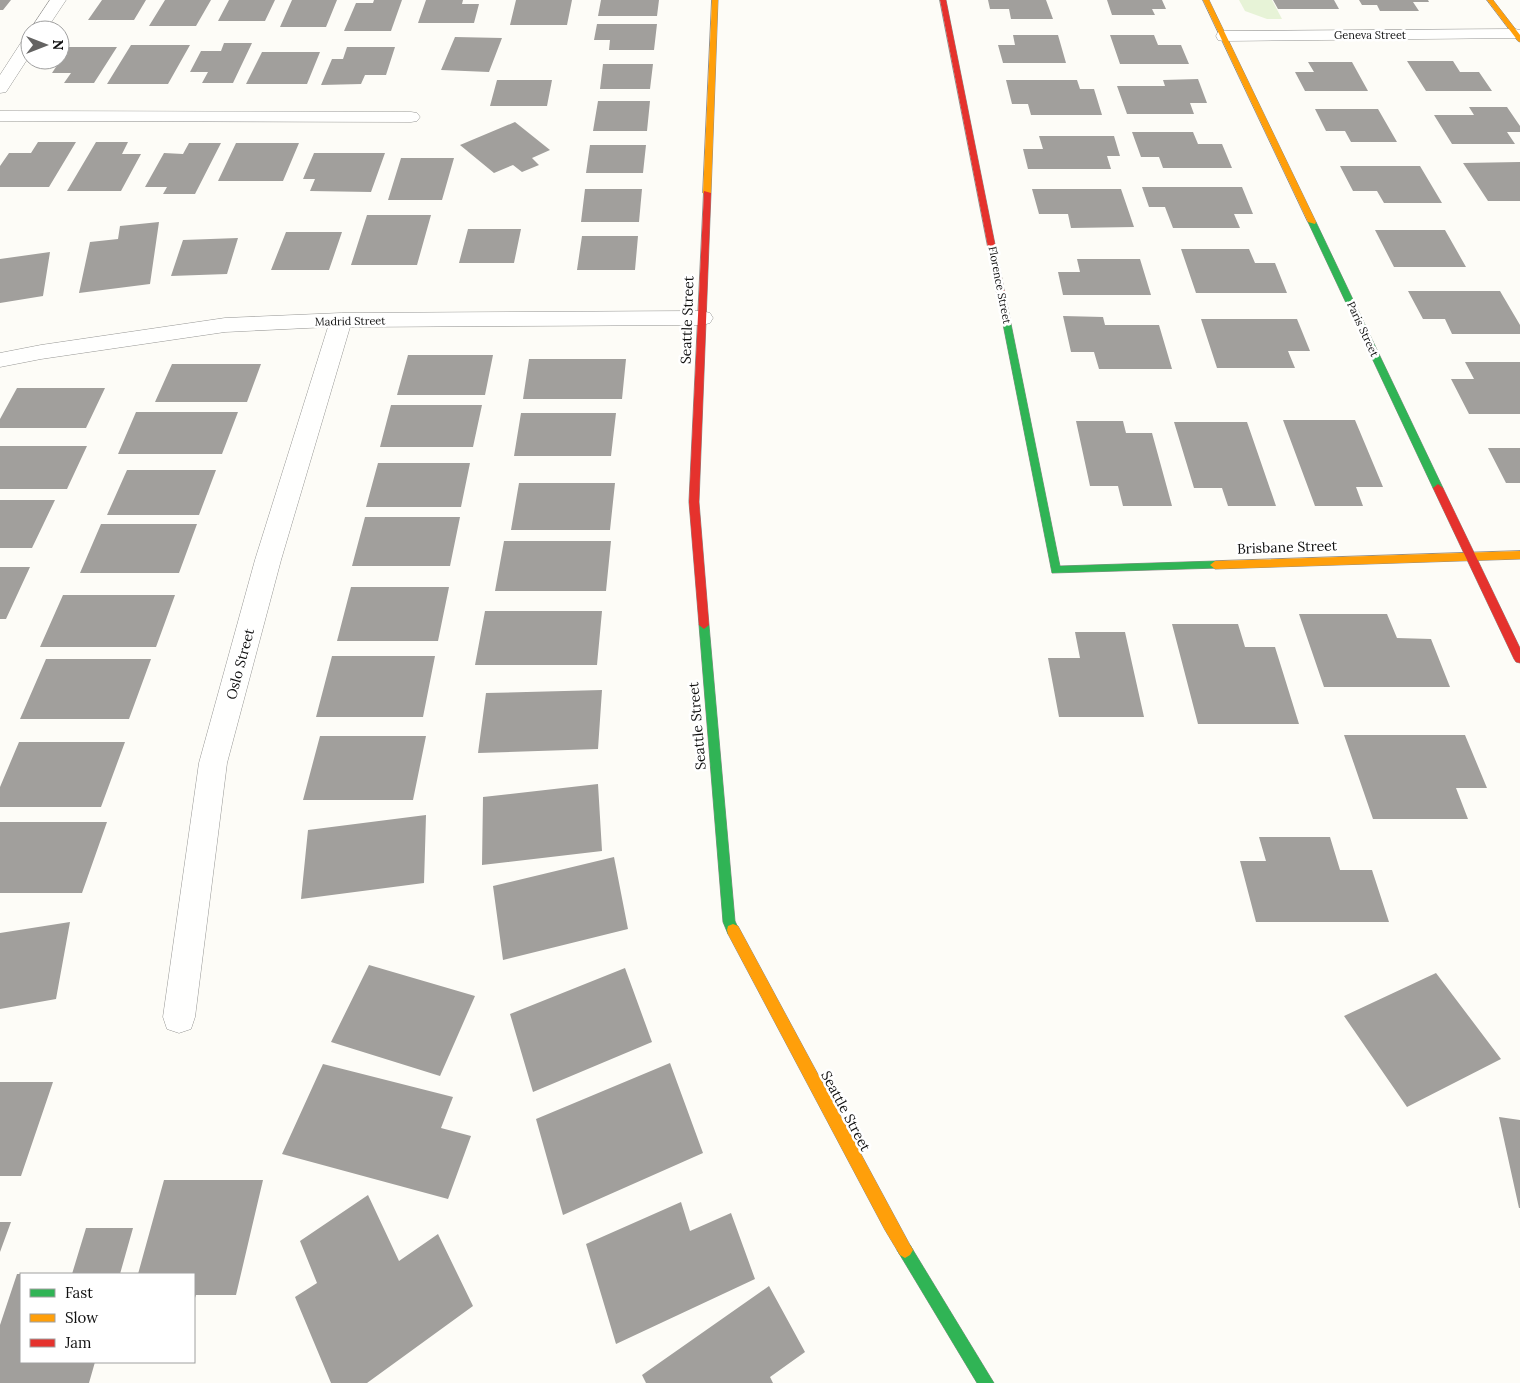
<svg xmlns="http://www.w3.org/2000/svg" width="1520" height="1383" viewBox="0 0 1520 1383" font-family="Lora,serif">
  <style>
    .green { fill: #e7f3d7 }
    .building { fill: #a19f9c }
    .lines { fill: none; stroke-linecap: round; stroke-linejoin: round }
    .street-casing { stroke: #979795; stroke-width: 1 }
    .fast-casing { stroke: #8e8d8b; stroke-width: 1 }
    .slow-casing { stroke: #8e8d8b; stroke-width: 1 }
    .jam-casing { stroke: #8e8d8b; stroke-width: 1 }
    .street { fill: #fffffe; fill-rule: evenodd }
    .fast { fill: #30b455; fill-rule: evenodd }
    .slow { fill: #ff9f0a; fill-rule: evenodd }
    .jam { fill: #e5322d; fill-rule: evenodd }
    .labels { text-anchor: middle; stroke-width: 5; stroke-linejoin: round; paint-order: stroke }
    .far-street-label { font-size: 11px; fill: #111; stroke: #fff }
    .street-label { font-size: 14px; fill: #111; stroke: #fff }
  </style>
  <rect width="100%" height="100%" fill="#fdfcf7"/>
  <path class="green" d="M 1239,0 L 1272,0 L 1282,19 L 1267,19 L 1245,11 Z"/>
  <path class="building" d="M 0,0 L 11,0 L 3,10 L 0,10 Z
    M 102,0 L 146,0 L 134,20 L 88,20 Z
    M 165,0 L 211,0 L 196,26 L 149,26 Z
    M 229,0 L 275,0 L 265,21 L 218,21 Z
    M 292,0 L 337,0 L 326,27 L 280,27 Z
    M 374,0 L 402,0 L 391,31 L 344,31 L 356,3 L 373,3 Z
    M 426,0 L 463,0 L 462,4 L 479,4 L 474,23 L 418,23 Z
    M 516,0 L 572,0 L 567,25 L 510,25 Z
    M 601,0 L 659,0 L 657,16 L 598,16 Z
    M 988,0 L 1046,0 L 1053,19 L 1011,19 L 1009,9 L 990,9 Z
    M 1107,0 L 1162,0 L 1166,9 L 1152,9 L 1155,15 L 1112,15 Z
    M 1273,0 L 1334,0 L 1339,9 L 1278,9 Z
    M 1359,0 L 1428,0 L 1429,2 L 1413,2 L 1419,11 L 1380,11 L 1377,5 L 1362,5 Z
    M 597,24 L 657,24 L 654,50 L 609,50 L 610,40 L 594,40 Z
    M 1013,35 L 1058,35 L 1066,63 L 1003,63 L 998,45 L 1015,45 Z
    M 1110,35 L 1154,35 L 1158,45 L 1181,45 L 1189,64 L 1120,64 Z
    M 455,37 L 502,38 L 489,72 L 441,70 Z
    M 224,43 L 252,43 L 233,83 L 202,83 L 208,72 L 190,72 L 201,51 L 221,51 Z
    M 131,45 L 190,45 L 168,84 L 107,84 Z
    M 69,47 L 117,47 L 94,83 L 64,83 L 71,73 L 52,73 Z
    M 347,47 L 395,47 L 386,75 L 365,75 L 361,84 L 321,85 L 332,59 L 343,59 Z
    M 262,52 L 320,52 L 307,84 L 246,84 Z
    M 1407,61 L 1453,61 L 1460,72 L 1479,72 L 1492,91 L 1426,91 Z
    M 1308,62 L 1352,62 L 1368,91 L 1305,91 L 1295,72 L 1314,72 Z
    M 603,64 L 653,64 L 650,89 L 600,89 Z
    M 1198,79 L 1207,103 L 1190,103 L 1194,114 L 1127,114 L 1117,86 L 1165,86 L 1163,80 Z
    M 497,80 L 552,80 L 547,106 L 490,106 Z
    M 1006,80 L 1077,80 L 1080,89 L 1094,89 L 1102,115 L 1031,115 L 1028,104 L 1012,104 Z
    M 598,101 L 650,101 L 647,131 L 593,131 Z
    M 1469,107 L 1507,107 L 1520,126 L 1520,132 L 1507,132 L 1515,144 L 1452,144 L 1434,115 L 1474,115 Z
    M 1315,109 L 1378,109 L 1397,142 L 1351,142 L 1345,131 L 1326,131 Z
    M 515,122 L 550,150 L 532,158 L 539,165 L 522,172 L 513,165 L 494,173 L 460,145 Z
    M 1132,132 L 1193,132 L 1198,144 L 1222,144 L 1232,168 L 1163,168 L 1159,157 L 1141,157 Z
    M 1039,136 L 1114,136 L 1120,156 L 1107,156 L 1111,169 L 1028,169 L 1023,149 L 1043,149 Z
    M 38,142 L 76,142 L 49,187 L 0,187 L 0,166 L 9,153 L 31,153 Z
    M 96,142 L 128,142 L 122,154 L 141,154 L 121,191 L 67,191 Z
    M 189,143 L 221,143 L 195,194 L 163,194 L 167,187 L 145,187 L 164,153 L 183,154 Z
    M 236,143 L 299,143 L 283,181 L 218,181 Z
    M 590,145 L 646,145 L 643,173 L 586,173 Z
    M 314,153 L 385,153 L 371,192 L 310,191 L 315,179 L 303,179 Z
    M 401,158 L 454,158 L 442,200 L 388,200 Z
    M 1520,162 L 1520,201 L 1488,201 L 1463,163 Z
    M 1340,166 L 1420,166 L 1442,203 L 1384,203 L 1377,191 L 1353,191 Z
    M 1142,187 L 1242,187 L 1253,214 L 1234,214 L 1240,228 L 1173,228 L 1165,207 L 1149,207 Z
    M 585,189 L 642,189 L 639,222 L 581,222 Z
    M 1032,189 L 1121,189 L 1134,227 L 1071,228 L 1068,214 L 1039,214 Z
    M 367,215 L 431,215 L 417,265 L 351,265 Z
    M 159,222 L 150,284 L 79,293 L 90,242 L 118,239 L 120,226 Z
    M 468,229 L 521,229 L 514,263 L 459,263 Z
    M 1375,230 L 1445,230 L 1466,267 L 1394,267 Z
    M 286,232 L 342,232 L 329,270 L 271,270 Z
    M 582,236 L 638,236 L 635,270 L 577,270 Z
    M 238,238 L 227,274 L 171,276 L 183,240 Z
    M 1181,249 L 1249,249 L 1255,263 L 1275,263 L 1287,293 L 1196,293 Z
    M 50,252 L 43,296 L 0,303 L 0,259 Z
    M 1077,259 L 1140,259 L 1151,295 L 1063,295 L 1058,272 L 1080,272 Z
    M 1408,291 L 1500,291 L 1520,325 L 1520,334 L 1452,334 L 1445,319 L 1423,319 Z
    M 1063,316 L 1103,317 L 1105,325 L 1159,325 L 1172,369 L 1099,369 L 1094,352 L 1071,352 Z
    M 1201,319 L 1297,319 L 1310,351 L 1288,351 L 1295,368 L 1217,368 Z
    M 408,355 L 493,355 L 485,395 L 397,395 Z
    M 529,359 L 626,359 L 622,399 L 523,399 Z
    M 1465,362 L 1520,362 L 1520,414 L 1469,414 L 1451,379 L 1474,379 Z
    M 172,364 L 261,364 L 247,402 L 155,402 Z
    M 17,388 L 105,388 L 86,428 L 0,428 L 0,419 Z
    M 391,405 L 482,405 L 473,447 L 380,447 Z
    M 136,412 L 238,412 L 222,454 L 118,454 Z
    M 521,413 L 616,413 L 611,456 L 514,456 Z
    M 1283,420 L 1355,420 L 1383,487 L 1356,487 L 1363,506 L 1315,506 Z
    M 1076,421 L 1123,421 L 1126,433 L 1152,433 L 1172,506 L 1123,506 L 1118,486 L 1090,486 Z
    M 1174,422 L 1247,422 L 1276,506 L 1228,506 L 1222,488 L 1194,488 Z
    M 0,446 L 87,446 L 67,489 L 0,489 Z
    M 1488,448 L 1520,448 L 1520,483 L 1506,483 Z
    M 378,463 L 470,463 L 461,507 L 366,507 Z
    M 127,470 L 216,470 L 199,515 L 107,515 Z
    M 519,483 L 615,483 L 610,530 L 511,530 Z
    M 0,500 L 55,500 L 32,548 L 0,548 Z
    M 365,517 L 460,517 L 450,566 L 352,566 Z
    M 101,524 L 197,524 L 179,573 L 80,573 Z
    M 504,541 L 611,541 L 606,591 L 495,591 Z
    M 0,567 L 30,567 L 6,619 L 0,619 Z
    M 351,587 L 449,587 L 438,641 L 337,641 Z
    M 63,595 L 175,595 L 156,647 L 40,647 Z
    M 485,611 L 602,611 L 597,665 L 475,665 Z
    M 1299,614 L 1387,614 L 1397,638 L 1431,639 L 1450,687 L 1324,687 Z
    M 1172,624 L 1238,624 L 1245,647 L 1275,647 L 1299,724 L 1198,724 Z
    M 1075,632 L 1125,632 L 1144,717 L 1059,717 L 1048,658 L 1080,658 Z
    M 332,656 L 435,656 L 423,717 L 316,717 Z
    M 46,659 L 151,659 L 129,719 L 20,719 Z
    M 602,690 L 598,749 L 478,753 L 486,693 Z
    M 1344,735 L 1465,735 L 1487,788 L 1456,788 L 1468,819 L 1373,819 Z
    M 320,736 L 426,736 L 413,800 L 303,800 Z
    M 19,742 L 125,742 L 101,807 L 0,807 L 0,787 Z
    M 598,784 L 602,851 L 482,865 L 483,797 Z
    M 426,815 L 424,883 L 301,899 L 308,830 Z
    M 0,822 L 107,822 L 82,893 L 0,893 Z
    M 1259,837 L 1330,837 L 1340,870 L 1372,870 L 1389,922 L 1256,922 L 1240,861 L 1266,861 Z
    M 614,857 L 628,929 L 503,960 L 493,886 Z
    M 70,922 L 56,999 L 0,1009 L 0,933 Z
    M 369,965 L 475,996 L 440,1076 L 331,1042 Z
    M 625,968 L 652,1042 L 533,1092 L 510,1014 Z
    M 1436,973 L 1501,1059 L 1407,1107 L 1344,1016 Z
    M 670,1063 L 703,1153 L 563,1215 L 536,1119 Z
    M 323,1064 L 453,1097 L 441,1128 L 471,1136 L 448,1199 L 282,1154 Z
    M 0,1082 L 53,1082 L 21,1176 L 0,1176 Z
    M 1499,1117 L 1520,1120 L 1520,1208 L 1519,1208 Z
    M 164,1180 L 263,1180 L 236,1295 L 196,1295 L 194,1301 L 194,1274 L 138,1274 Z
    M 368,1195 L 399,1261 L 438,1234 L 473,1306 L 367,1383 L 331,1383 L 295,1297 L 317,1283 L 300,1241 Z
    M 681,1202 L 690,1231 L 731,1213 L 755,1279 L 616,1344 L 586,1244 Z
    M 0,1222 L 11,1222 L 0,1252 Z
    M 86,1228 L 133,1228 L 120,1274 L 72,1274 Z
    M 17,1274 L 21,1274 L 21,1362 L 95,1362 L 89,1383 L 0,1383 L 0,1325 Z
    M 769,1286 L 805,1352 L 770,1377 L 773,1383 L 646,1383 L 642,1375 Z"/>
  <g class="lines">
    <g class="street-casing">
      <path id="street" d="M 50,0 L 66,0 L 46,30 L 30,30 Z
        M 1515,29 L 1520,30 L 1520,38 L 1224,41 L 1218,40 L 1216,36 L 1218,32 L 1224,31 Z
        M 30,37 L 30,55 L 6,92 L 0,93 L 0,75 L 24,38 Z
        M 0,111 L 411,112 L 417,113 L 420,117 L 417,121 L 411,122 L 0,121 Z
        M 702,311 L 710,313 L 713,318 L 710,323 L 702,325 L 350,327 L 281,560 L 227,763 L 195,1017 L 191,1029 L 179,1033 L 167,1029 L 163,1017 L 199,763 L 255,560 L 328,327 L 225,332 L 41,359 L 0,367 L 0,353 L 41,345 L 225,318 L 341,313 Z"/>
    </g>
    <g class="fast-casing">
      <path id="fast" d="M 1309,220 L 1316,222 L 1443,488 L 1441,491 L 1438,492 L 1433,488 L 1308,222 Z
        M 1004,306 L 1008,309 L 1060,566 L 1215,561 L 1220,565 L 1219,568 L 1052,573 L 1000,309 Z
        M 704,621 L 709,625 L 735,921 L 739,930 L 738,934 L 733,936 L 728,934 L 723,922 L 699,625 Z
        M 905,1242 L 910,1245 L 994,1383 L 977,1383 L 900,1255 L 897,1250 L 900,1245 Z"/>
    </g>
    <g class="slow-casing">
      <path id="slow" d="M 712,0 L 718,0 L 711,193 L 707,195 L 703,193 Z
        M 1203,0 L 1209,0 L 1316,222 L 1315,224 L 1308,222 Z
        M 1487,0 L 1493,0 L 1520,35 L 1520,42 L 1518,41 Z
        M 1520,551 L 1520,559 L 1215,569 L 1210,565 L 1215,561 Z
        M 733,924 L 738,926 L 910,1245 L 913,1250 L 910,1255 L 905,1258 L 900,1255 L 885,1230 L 728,934 L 727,930 L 728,926 Z"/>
    </g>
    <g class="jam-casing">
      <path id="jam" d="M 940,0 L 946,0 L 1008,309 L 1004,312 L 1000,309 Z
        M 704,191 L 711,193 L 699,502 L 709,625 L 704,629 L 699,625 L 689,502 Z
        M 1438,484 L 1443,488 L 1520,648 L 1520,663 L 1516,662 L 1514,659 L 1433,488 Z"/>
    </g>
    <use href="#street" class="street"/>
    <use href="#fast" class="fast"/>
    <use href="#slow" class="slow"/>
    <use href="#jam" class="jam"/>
  </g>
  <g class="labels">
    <g class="far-street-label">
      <text x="1370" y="39">Geneva Street</text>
      <text transform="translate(1000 285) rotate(79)" y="4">Florence Street</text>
      <text transform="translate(350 321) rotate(-1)" y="4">Madrid Street</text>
      <text transform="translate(1363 329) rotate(65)" y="4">Paris Street</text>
    </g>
    <g class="street-label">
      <text transform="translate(687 320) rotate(-88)" y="5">Seattle Street</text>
      <text transform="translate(1287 547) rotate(-2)" y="5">Brisbane Street</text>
      <text transform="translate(240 664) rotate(-75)" y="5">Oslo Street</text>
      <text transform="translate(697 726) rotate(-95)" y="5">Seattle Street</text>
      <text transform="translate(846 1111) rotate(62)" y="5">Seattle Street</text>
    </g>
  </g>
  <rect x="20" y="1273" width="175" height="90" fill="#ffffff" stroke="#a0a0a0"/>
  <rect x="30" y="1289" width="25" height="8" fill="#30b455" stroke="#a0a0a0"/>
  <text x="65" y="1298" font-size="15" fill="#111111">Fast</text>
  <rect x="30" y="1314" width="25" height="8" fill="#ff9f0a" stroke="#a0a0a0"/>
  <text x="65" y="1323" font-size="15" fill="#111111">Slow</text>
  <rect x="30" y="1339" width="25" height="8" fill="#e5322d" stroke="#a0a0a0"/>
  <text x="65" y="1348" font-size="15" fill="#111111">Jam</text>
  <g transform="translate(45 45) rotate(90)"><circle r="24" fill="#ffffff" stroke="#a0a0a0"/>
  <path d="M0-4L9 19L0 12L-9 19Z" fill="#646362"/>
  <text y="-8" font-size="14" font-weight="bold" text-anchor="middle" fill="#111111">N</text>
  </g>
</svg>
